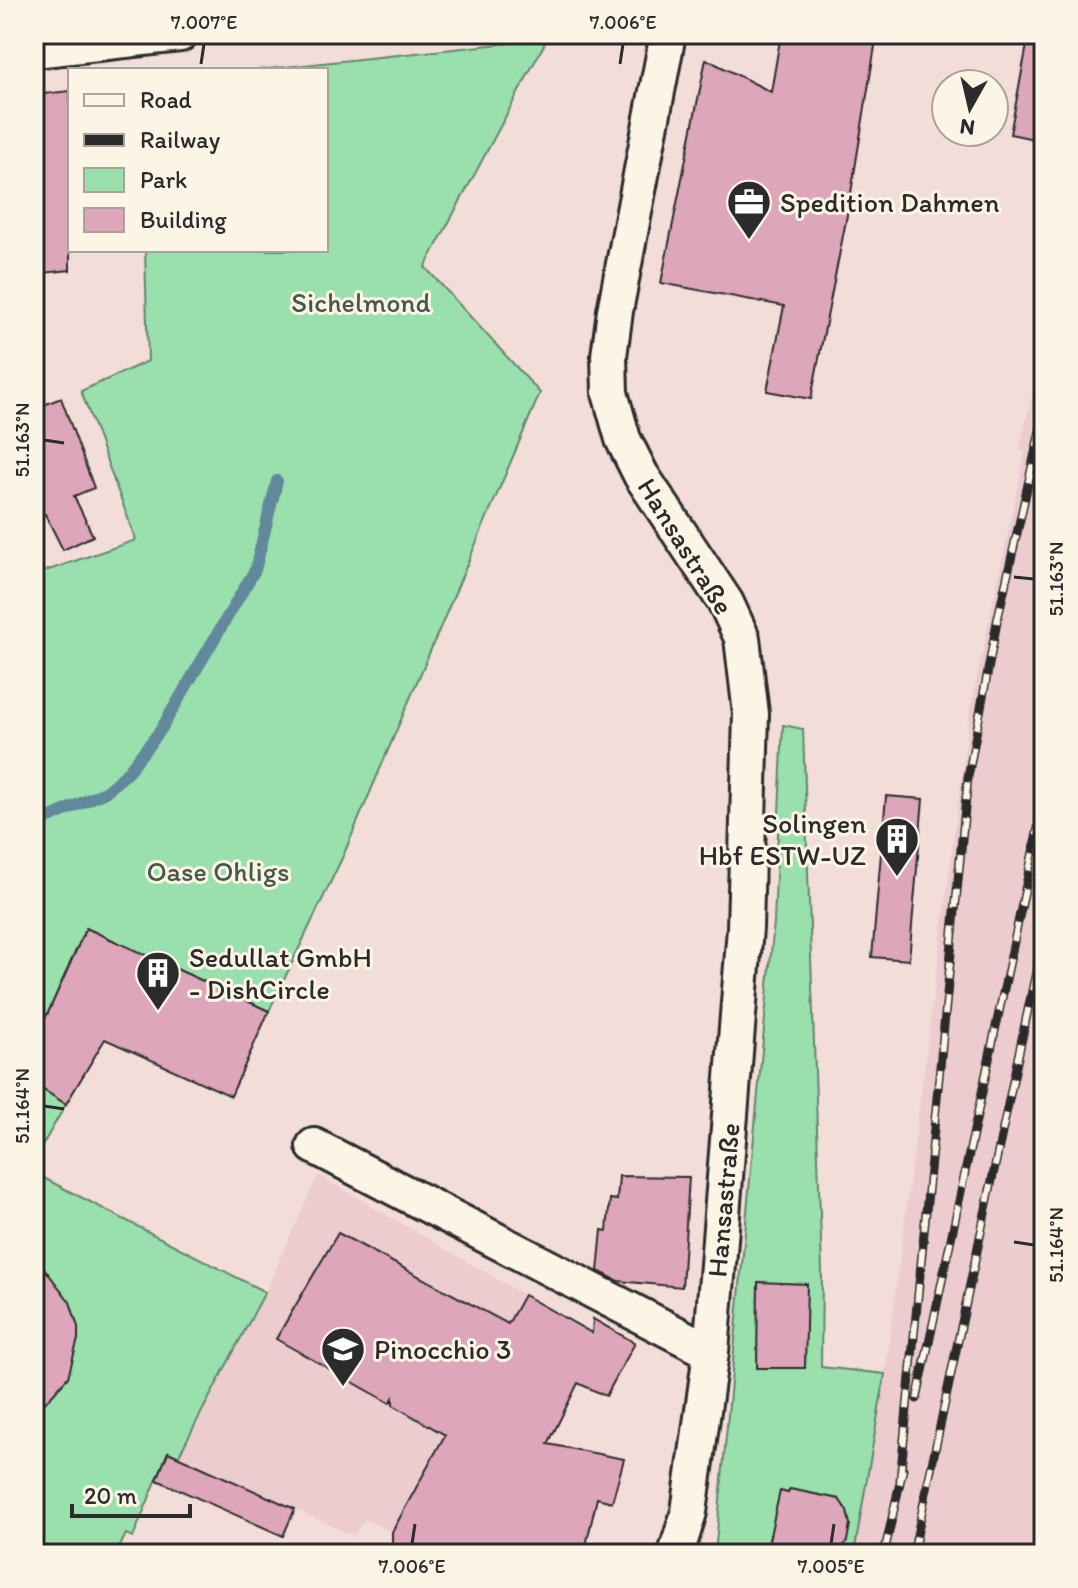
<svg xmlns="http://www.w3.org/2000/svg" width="1078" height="1588" viewBox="0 0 1078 1588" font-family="Itim,sans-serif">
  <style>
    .built { fill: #eccccf }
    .green { fill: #9ae0ad; stroke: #62866c; stroke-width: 2 }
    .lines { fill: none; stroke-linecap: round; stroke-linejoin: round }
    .stream { stroke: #62889c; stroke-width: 12 }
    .building { fill: #dda6ba; stroke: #2b2b2b; stroke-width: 2 }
    .minor-casing { stroke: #2b2b2b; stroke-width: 40 }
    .minor { stroke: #fcf5e5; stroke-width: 34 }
    .rail-casing { stroke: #2b2b2b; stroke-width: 9 }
    .rail { stroke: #fcf5e5; stroke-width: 6; stroke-dasharray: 18; stroke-linecap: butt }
    .ticks { fill: none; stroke: #2b2b2b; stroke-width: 3 }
    .labels { text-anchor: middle; stroke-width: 6; stroke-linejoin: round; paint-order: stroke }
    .poi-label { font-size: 28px; fill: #2b2b2b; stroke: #fcf5e5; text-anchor: start }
    .park-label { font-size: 28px; fill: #47584c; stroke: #fcf5e5 }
    .street-label { font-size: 28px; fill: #2b2b2b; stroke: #fcf5e5 }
    .neatline { fill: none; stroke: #2b2b2b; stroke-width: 3 }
    .ticks-label { font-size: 20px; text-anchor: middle; fill: #2b2b2b }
  </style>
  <rect width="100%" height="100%" fill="#f3ddd8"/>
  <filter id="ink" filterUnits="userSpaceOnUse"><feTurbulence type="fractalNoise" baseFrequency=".0125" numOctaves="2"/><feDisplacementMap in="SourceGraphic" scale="16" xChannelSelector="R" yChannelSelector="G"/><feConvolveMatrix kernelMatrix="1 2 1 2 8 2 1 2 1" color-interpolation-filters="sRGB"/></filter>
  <g filter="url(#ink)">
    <path class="built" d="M 1044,346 L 1044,1554 L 854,1554 L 885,1374 L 970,711 L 1025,452 L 1019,450 Z
      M 318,1175 L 524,1295 L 392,1532 L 364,1519 L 354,1536 L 178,1457 L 265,1292 Z"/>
    <path class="green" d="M 547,39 L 425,267 L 540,393 L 343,856 L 269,1011 L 86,928 L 48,1013 L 34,1034 L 34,575 L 136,540 L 81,391 L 148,361 L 145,250 L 326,250 L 326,70 L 257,70 Z
      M 783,725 L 803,729 L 822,1271 L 821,1367 L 885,1374 L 854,1554 L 715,1554 L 774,922 Z
      M 34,1084 L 66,1104 L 34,1160 Z
      M 34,1173 L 265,1292 L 178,1457 L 168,1452 L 133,1537 L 126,1534 L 116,1554 L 34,1554 Z"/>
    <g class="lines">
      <path class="stream" d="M 34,825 L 105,792 L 125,775 L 160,731 L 255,570 L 277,481"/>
    </g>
    <path class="building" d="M 781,34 L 877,34 L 849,205 L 811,399 L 767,391 L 784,306 L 661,283 L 706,59 L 771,92 Z
      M 1028,40 L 1044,41 L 1044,141 L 1010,134 Z
      M 70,91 L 70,270 L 34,274 L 34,95 Z
      M 61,398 L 94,488 L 74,496 L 93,536 L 63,550 L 45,514 L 34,518 L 34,409 Z
      M 886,796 L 923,799 L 909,960 L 872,957 Z
      M 86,928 L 269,1011 L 231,1096 L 105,1039 L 66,1104 L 34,1084 L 34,1034 L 48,1013 Z
      M 619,1176 L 689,1177 L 682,1287 L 618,1281 L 598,1271 L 602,1230 L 607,1231 L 610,1199 L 617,1200 Z
      M 338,1233 L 508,1324 L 524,1295 L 592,1333 L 593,1319 L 635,1343 L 606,1396 L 578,1383 L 548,1444 L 624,1459 L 612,1502 L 597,1498 L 584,1554 L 392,1554 L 392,1532 L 445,1435 L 393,1405 L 393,1398 L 390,1403 L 276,1339 Z
      M 34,1255 L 70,1302 L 78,1327 L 78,1339 L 68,1377 L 34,1415 Z
      M 758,1282 L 807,1284 L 805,1368 L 757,1368 Z
      M 168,1452 L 295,1509 L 283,1536 L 157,1480 Z
      M 790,1489 L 839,1499 L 847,1511 L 850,1524 L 847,1541 L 839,1554 L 789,1554 L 767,1549 L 780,1491 L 788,1493 Z"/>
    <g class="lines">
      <g class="minor-casing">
        <path id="minor" d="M 668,34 L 615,311 L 609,356 L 610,393 L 623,439 L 641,475 L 726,603 L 742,638 L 751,714 L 745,928 L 711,1352 L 689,1512 L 676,1554
          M 34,50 L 180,34
          M 314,1146 L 711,1352"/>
      </g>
      <use href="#minor" class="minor"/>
      <g class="rail-casing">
        <path id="rail" d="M 917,1399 L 1044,800
          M 900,1481 L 968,777 L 997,622 L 1044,413
          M 884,1554 L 903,1469
          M 913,1554 L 1044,934"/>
      </g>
      <use href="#rail" class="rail"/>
    </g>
  </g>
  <path class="ticks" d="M 201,64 L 204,44M 620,64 L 623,44M 44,440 L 64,443M 1014,577 L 1034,579M 44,1106 L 64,1109M 1014,1242 L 1034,1245M 412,1544 L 415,1524M 831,1544 L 834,1524"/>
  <defs>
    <g id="office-pin" transform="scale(2.3)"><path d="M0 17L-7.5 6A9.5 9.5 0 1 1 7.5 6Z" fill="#2b2b2b" stroke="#fcf5e5"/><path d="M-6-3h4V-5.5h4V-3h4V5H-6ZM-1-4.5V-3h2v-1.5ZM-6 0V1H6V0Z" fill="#fff"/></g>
    <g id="building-pin" transform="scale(2.3)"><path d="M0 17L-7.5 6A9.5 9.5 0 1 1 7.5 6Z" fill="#2b2b2b" stroke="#fcf5e5"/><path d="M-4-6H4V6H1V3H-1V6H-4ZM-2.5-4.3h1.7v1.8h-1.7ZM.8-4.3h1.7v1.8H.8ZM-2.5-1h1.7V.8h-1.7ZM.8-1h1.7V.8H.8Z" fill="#fff"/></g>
    <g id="school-pin" transform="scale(2.3)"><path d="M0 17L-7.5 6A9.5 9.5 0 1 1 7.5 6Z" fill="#2b2b2b" stroke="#fcf5e5"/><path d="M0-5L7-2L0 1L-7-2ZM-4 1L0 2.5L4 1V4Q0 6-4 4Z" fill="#fff"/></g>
  </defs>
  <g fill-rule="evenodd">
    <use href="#office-pin" x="749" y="202"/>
    <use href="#building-pin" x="897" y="839"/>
    <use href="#building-pin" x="158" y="973"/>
    <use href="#school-pin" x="343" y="1349"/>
  </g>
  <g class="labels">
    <g class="poi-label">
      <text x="780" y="212">Spedition Dahmen</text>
      <text x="866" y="833" text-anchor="end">Solingen<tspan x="866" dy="32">Hbf ESTW-UZ</tspan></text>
      <text x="189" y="967">Sedullat GmbH<tspan x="189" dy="32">- DishCircle</tspan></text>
      <text x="374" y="1359">Pinocchio 3</text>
    </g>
    <g class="park-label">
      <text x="361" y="312">Sichelmond</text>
      <text x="218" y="881">Oase Ohligs</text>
    </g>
    <g class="street-label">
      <text transform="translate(686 546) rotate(58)" y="10">Hansastraße</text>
      <text transform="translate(723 1200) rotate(-85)" y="10">Hansastraße</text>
    </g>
  </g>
  <rect width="1078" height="1588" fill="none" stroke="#fcf5e5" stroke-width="88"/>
  <rect x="68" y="68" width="260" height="184" fill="#fcf5e5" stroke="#a8a49b" stroke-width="2"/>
  <rect x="84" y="94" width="40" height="12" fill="#fcf5e5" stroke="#a8a49b" stroke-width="2"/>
  <text x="140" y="108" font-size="24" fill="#2b2b2b">Road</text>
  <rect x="84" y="134" width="40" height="12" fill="#2b2b2b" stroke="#a8a49b" stroke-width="2"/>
  <text x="140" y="148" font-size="24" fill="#2b2b2b">Railway</text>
  <rect x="84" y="168" width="40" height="24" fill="#9ae0ad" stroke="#a8a49b" stroke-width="2"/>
  <text x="140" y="188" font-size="24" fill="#2b2b2b">Park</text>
  <rect x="84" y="208" width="40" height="24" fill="#dda6ba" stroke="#a8a49b" stroke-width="2"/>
  <text x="140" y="228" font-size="24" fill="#2b2b2b">Building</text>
  <g transform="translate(970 108) rotate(188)"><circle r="38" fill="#fcf5e5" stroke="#a8a49b" stroke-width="2"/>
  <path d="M0-6L14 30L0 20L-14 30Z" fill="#2b2b2b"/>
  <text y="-12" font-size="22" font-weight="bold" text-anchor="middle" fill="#2b2b2b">N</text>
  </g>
  <path d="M72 1504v12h118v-12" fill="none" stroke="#2b2b2b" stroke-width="4"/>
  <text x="84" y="1504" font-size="24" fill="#2b2b2b" stroke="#fcf5e5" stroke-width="6" paint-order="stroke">20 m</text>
  <rect x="44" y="44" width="990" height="1500" class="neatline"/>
  <g class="ticks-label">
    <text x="204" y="29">7.007°E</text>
    <text x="623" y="29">7.006°E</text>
    <text transform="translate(22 440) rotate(-90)" y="7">51.163°N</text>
    <text transform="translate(1056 579) rotate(-90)" y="7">51.163°N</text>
    <text transform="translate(22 1106) rotate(-90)" y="7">51.164°N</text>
    <text transform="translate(1056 1245) rotate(-90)" y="7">51.164°N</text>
    <text x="412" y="1573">7.006°E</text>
    <text x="831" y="1573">7.005°E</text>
  </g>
</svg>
